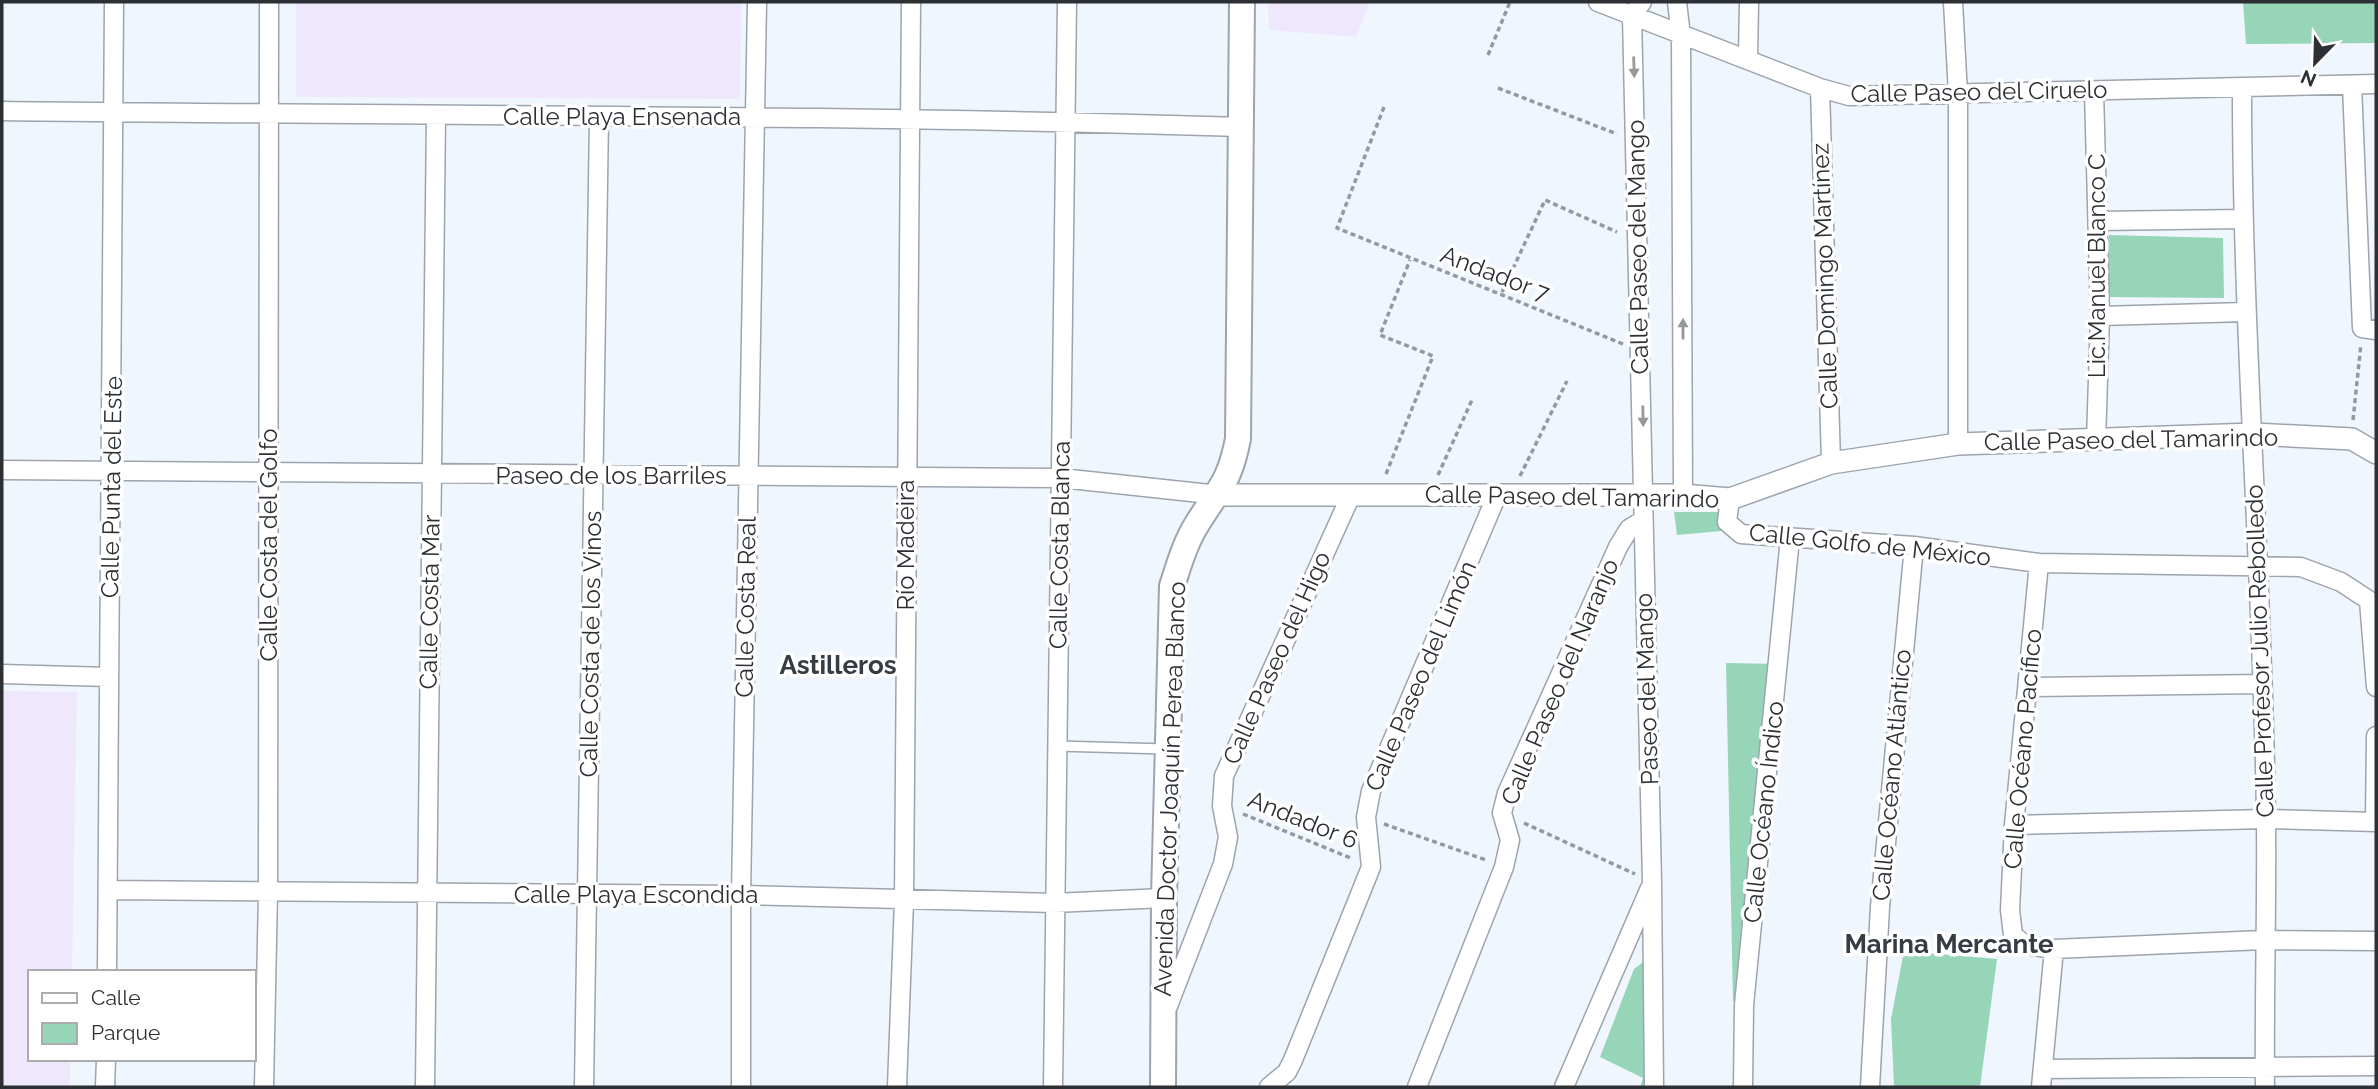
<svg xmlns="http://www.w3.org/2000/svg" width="2378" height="1089" viewBox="0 0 2378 1089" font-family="Raleway,sans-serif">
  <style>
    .education { fill: #efe7fc }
    .green { fill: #96d5b8 }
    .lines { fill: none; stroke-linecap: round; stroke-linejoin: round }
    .service-casing { stroke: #9da4ae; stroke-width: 12 }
    .minor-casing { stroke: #9da4ae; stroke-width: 21 }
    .tertiary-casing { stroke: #9da4ae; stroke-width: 24 }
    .secondary-casing { stroke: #9da4ae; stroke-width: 28 }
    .path { stroke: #94999f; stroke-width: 3.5; stroke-dasharray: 5 3.5; stroke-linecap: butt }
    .service { stroke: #fff; stroke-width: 9 }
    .minor { stroke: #fff; stroke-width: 18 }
    .tertiary { stroke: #fff; stroke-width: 21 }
    .secondary { stroke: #fff; stroke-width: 24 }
    .oneway { fill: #969799 }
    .labels { text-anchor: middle; stroke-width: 7; stroke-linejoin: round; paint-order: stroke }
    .street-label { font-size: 24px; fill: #2c2f33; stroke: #fff }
    .neighbourhood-label { font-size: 26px; font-weight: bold; fill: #363c44; stroke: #fff }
  </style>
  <rect width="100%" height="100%" fill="#eff6fe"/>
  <path class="education" d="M 296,2 L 741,2 L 740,99 L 296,97 Z
    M 1268,2 L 1370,2 L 1356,37 L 1269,30 Z
    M 2,691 L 77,692 L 72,972 L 30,972 L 30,1059 L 70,1059 L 70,1087 L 2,1087 Z"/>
  <path class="green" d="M 2243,2 L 2376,2 L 2376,43 L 2246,44 Z
    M 2109,235 L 2223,238 L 2224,298 L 2105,297 Z
    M 1674,512 L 1720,512 L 1721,531 L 1677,535 Z
    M 1726,663 L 1784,664 L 1752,1000 L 1733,1001 Z
    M 1904,951 L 1997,959 L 1980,1087 L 1894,1087 L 1891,1019 Z
    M 1643,962 L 1659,987 L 1660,1087 L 1640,1087 L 1643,1078 L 1600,1057 L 1634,969 Z"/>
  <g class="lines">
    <g class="service-casing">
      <path id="service" d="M 1057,746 L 1166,749"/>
    </g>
    <g class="minor-casing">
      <path id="minor" d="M 1598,2 L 1820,88 L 1849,96 L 2376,84
        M 1642,2 L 1632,16 L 1652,882 L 1654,1087
        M 1677,2 L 1681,36 L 1683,495
        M 1953,2 L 1958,94 L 1958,444
        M 1748,58 L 1749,2
        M 2352,85 L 2362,328 L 2376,330
        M 1820,88 L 1831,463
        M 2242,89 C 2242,332 2263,575 2266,818 C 2267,908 2264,997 2265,1087
        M 2094,91 L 2100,316 L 2096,441
        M 2,111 C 415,116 829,114 1242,127
        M 2098,221 L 2242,219
        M 2100,316 L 2246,312
        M 2,470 L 1061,478 L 1219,495
        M 1730,499 L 1727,522 L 1741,534 L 1914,546 L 2039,563 L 2301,567 L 2341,582 L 2376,605
        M 2039,563 L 2014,825 L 2010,910 L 2013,935 L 2025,945 L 2054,949 L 2263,940 L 2376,941
        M 2369,601 L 2376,687
        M 2,674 L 109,677
        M 2029,687 L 2261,684
        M 2375,822 L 2376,736
        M 2014,825 L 2266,819 L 2376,822
        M 109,890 L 741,895 L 1054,903 L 1164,898
        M 107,972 L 114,2
        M 1168,1006 L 1223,864 L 1228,837 L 1222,806 L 1224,776 L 1351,495
        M 2043,1069 L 2376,1066
        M 105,1087 L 106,1059
        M 264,1087 L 268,892 L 269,2
        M 425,1087 L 436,116
        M 584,1087 L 599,118
        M 741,1087 L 741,895 L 757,2
        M 897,1087 L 904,901 L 911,2
        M 1053,1087 L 1067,2
        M 1269,1087 L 1287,1072 L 1293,1060 L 1371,867 L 1366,817 L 1371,791 L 1497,495
        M 1417,1087 L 1504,867 L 1510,840 L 1502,813 L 1507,793 L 1618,547 L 1629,529 L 1642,521
        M 1564,1087 L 1650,888
        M 1743,1087 L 1744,1005 L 1790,538
        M 1870,1087 L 1880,907 L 1914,546
        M 2041,1087 L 2054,949"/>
    </g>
    <g class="tertiary-casing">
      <path id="tertiary" d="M 1219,495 L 1683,495 L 1730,499 L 1831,463 L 1958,444 L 2254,434 L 2352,439 L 2376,453"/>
    </g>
    <g class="secondary-casing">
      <path id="secondary" d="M 1163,1087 L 1164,898 L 1172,586 C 1179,565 1185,543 1197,524 C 1219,488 1229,484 1238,439 L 1242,2"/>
    </g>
    <path class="path" d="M 1488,55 L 1510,2
      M 1498,88 L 1617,134
      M 1384,107 L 1337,228 L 1623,344
      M 1502,292 L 1545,200 L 1617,232
      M 2353,420 L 2361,344
      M 1386,474 L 1433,356 L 1380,335 L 1410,260
      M 1438,475 L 1472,400
      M 1520,476 L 1567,381
      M 1243,814 L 1353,859
      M 1524,823 L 1635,874
      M 1384,824 L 1486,860"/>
    <use href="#service" class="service"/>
    <use href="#minor" class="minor"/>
    <use href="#tertiary" class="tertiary"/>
    <use href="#secondary" class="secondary"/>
  </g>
  <defs><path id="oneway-solid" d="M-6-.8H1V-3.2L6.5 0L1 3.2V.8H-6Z" transform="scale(1.75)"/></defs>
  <g class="oneway">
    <use href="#oneway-solid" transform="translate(1634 67) rotate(88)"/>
    <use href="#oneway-solid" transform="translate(1683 329) rotate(-90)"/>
    <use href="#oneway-solid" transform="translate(1643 416) rotate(89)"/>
  </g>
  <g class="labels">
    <g class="street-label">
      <text transform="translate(1979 92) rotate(-1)" y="8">Calle Paseo del Ciruelo</text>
      <text x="622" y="125">Calle Playa Ensenada</text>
      <text transform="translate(1638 247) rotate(-91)" y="8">Calle Paseo del Mango</text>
      <text transform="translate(2097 266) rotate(-90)" y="8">Lic.Manuel Blanco C</text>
      <text transform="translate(1495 274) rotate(21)" y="8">Andador 7</text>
      <text transform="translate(1825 276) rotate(-92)" y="8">Calle Domingo Martínez</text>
      <text transform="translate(2131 440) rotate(-1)" y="8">Calle Paseo del Tamarindo</text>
      <text x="611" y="484">Paseo de los Barriles</text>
      <text transform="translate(112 487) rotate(-89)" y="8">Calle Punta del Este</text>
      <text transform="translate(1572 497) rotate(1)" y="8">Calle Paseo del Tamarindo</text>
      <text transform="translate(269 545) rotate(-90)" y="8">Calle Costa del Golfo</text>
      <text transform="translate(906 545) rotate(-90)" y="8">Río Madeira</text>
      <text transform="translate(1060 545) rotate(-89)" y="8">Calle Costa Blanca</text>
      <text transform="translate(1870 545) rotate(6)" y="8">Calle Golfo de México</text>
      <text transform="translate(430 602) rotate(-89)" y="8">Calle Costa Mar</text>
      <text transform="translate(746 607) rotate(-89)" y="8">Calle Costa Real</text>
      <text transform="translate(591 644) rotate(-89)" y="8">Calle Costa de los Vinos</text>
      <text transform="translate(2260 651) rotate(-92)" y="8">Calle Profesor Julio Rebolledo</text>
      <text transform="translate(1277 658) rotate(-66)" y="8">Calle Paseo del Higo</text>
      <text transform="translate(1421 676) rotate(-67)" y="8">Calle Paseo del Limón</text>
      <text transform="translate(1560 682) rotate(-67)" y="8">Calle Paseo del Naranjo</text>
      <text transform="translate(1647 689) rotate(-92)" y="8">Paseo del Mango</text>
      <text transform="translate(2023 749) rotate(-85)" y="8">Calle Océano Pacífico</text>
      <text transform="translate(1892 775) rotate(-85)" y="8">Calle Océano Atlántico</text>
      <text transform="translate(1170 789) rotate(-88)" y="8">Avenida Doctor Joaquín Perea Blanco</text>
      <text transform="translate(1764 812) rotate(-84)" y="8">Calle Océano Índico</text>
      <text transform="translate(1303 820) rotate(22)" y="8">Andador 6</text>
      <text x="636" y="903">Calle Playa Escondida</text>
    </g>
    <g class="neighbourhood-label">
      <text x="838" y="674">Astilleros</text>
      <text x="1949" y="953">Marina Mercante</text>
    </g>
  </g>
  <rect width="2378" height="1089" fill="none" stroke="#2c2f33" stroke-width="7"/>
  <rect x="28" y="970" width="228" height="91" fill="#ffffff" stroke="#abacad" stroke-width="2"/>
  <rect x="42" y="993" width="35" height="10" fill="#ffffff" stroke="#abacad" stroke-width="2"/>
  <text x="91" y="1005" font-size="21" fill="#2c2f33">Calle</text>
  <rect x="42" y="1023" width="35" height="21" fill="#96d5b8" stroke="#abacad" stroke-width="2"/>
  <text x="91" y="1040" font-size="21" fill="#2c2f33">Parque</text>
  <g transform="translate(2315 63) rotate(203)" stroke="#ffffff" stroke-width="5" paint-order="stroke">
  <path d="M0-5L12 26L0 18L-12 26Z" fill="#2c2f33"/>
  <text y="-10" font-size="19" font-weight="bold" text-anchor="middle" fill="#2c2f33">N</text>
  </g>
</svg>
